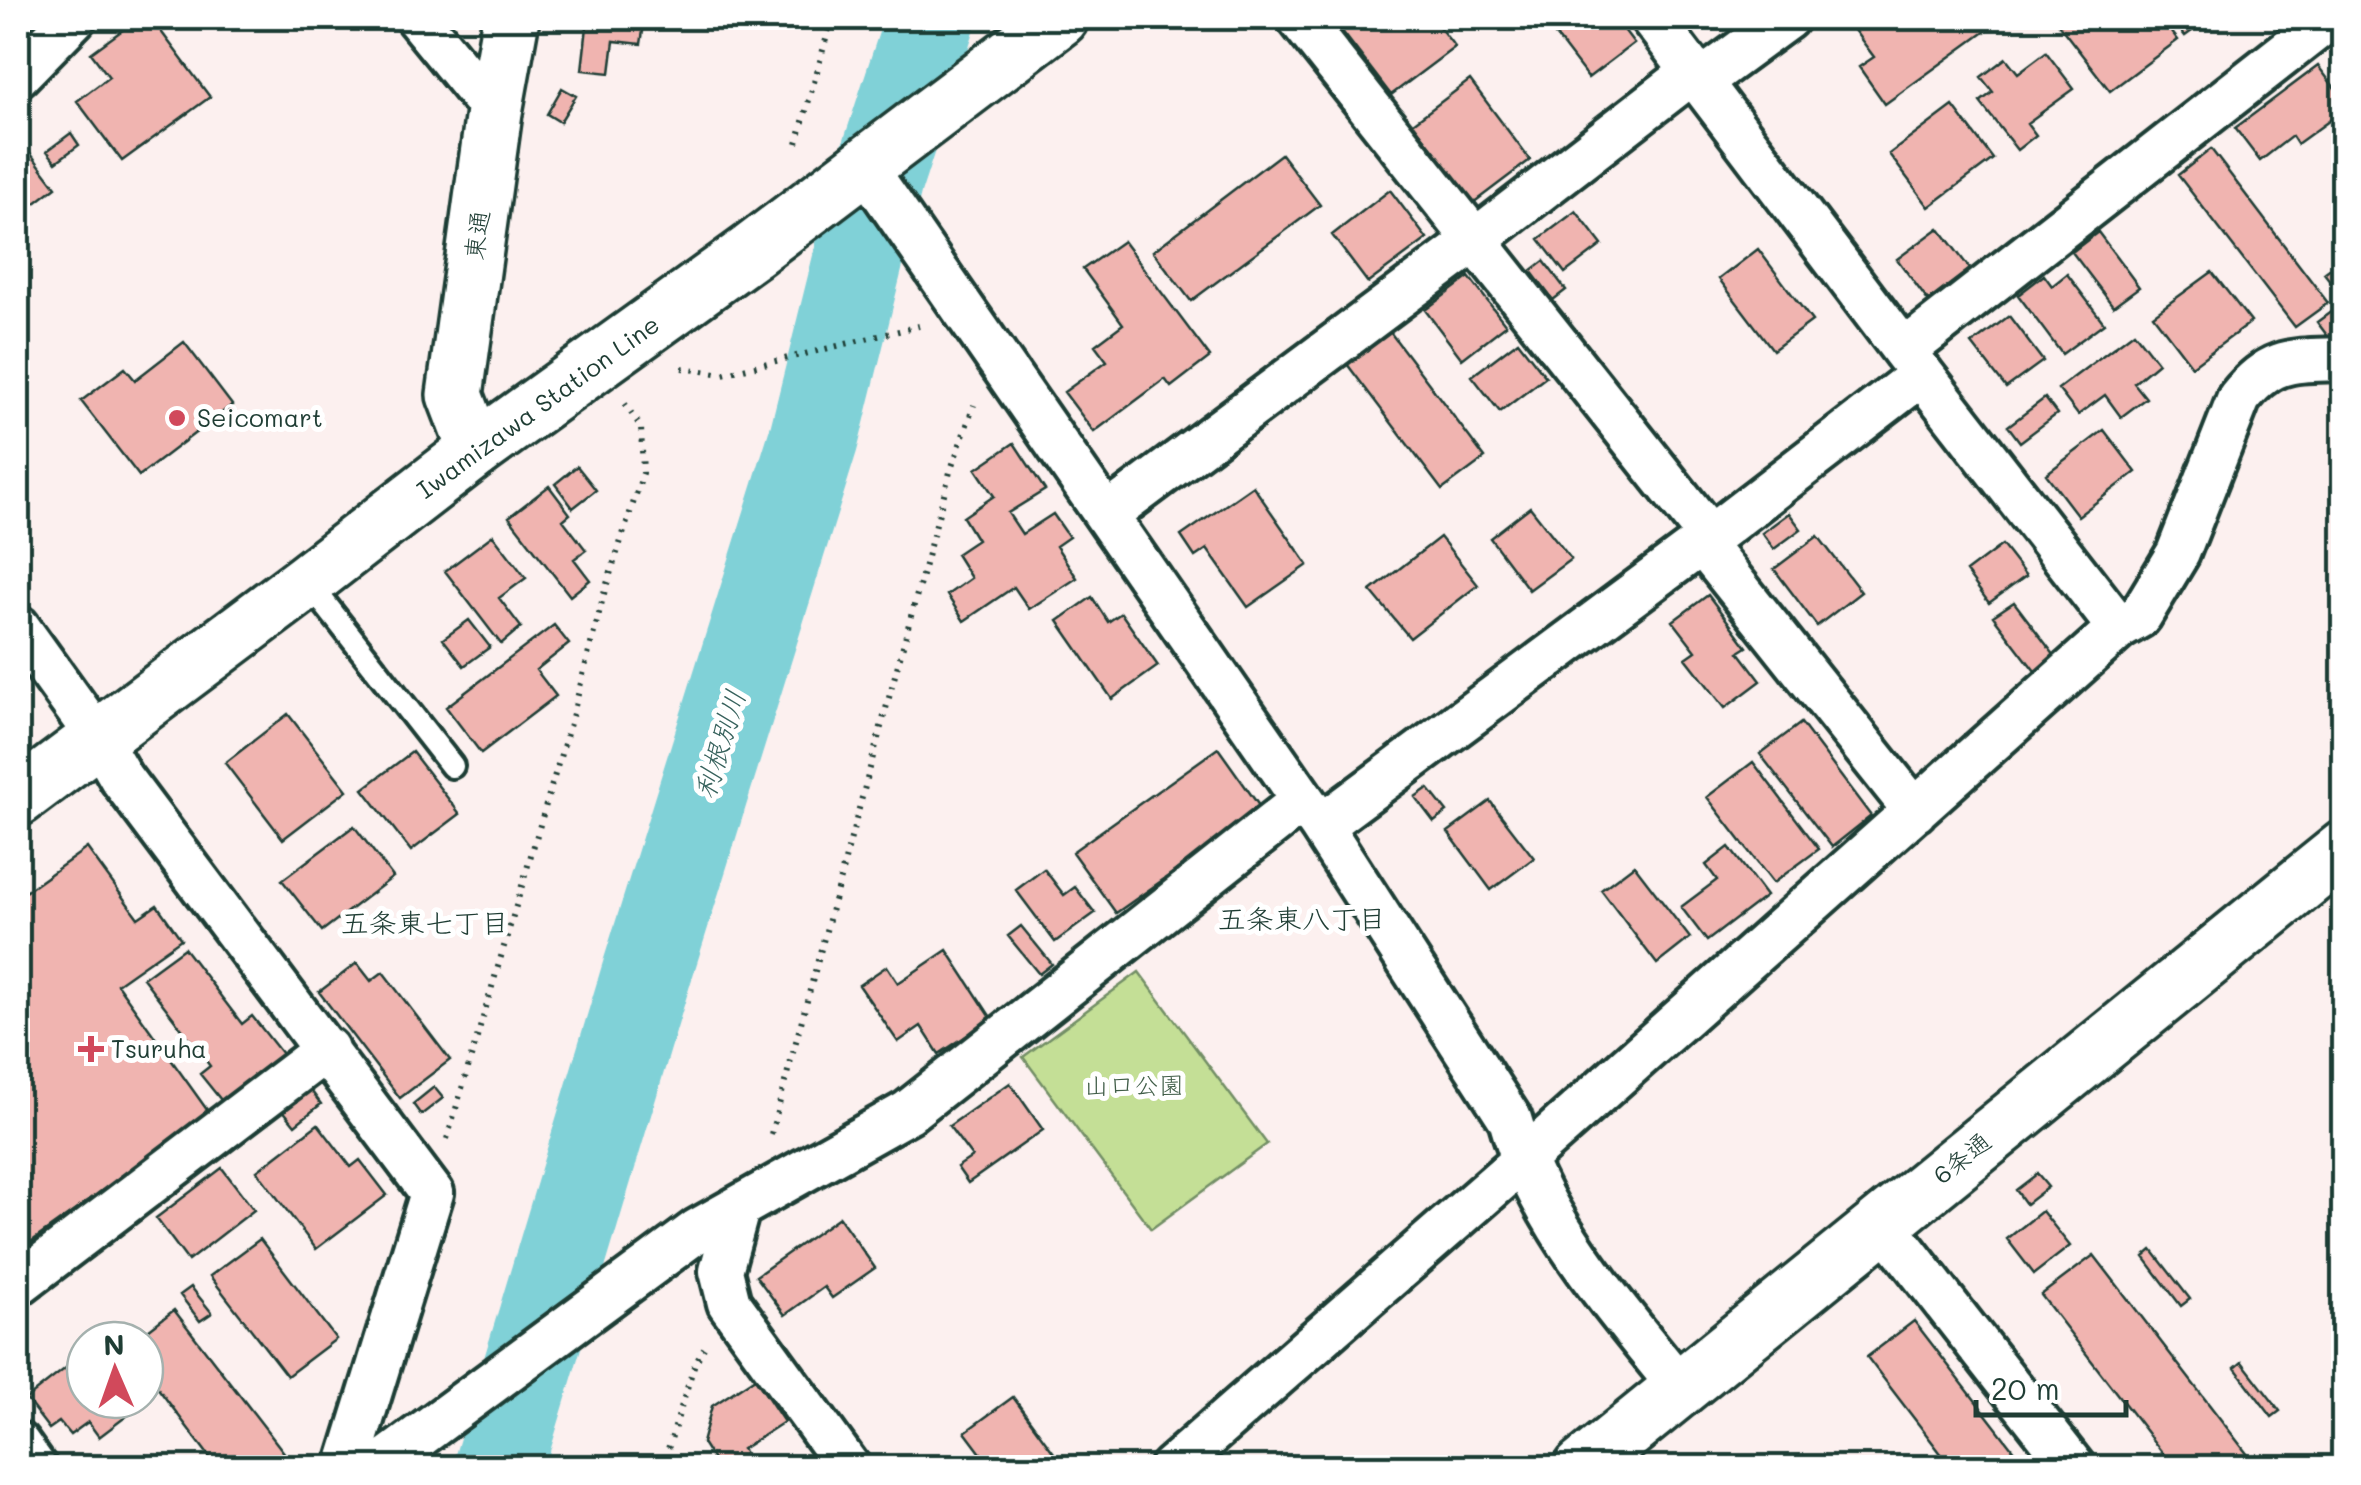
<svg xmlns="http://www.w3.org/2000/svg" width="2361" height="1485" viewBox="0 0 2361 1485" font-family="Mali,'Klee One',sans-serif">
  <style>
    .green { fill: #c4df96; stroke: #728e65; stroke-width: 2.5 }
    .lines { fill: none; stroke-linecap: round; stroke-linejoin: round }
    .river { stroke: #80d1d7; stroke-width: 90 }
    .building { fill: #f0b4b0; stroke: #1f3d34; stroke-width: 2.5 }
    .service-casing { stroke: #1f3d34; stroke-width: 30 }
    .minor-casing { stroke: #1f3d34; stroke-width: 50 }
    .tertiary-casing { stroke: #1f3d34; stroke-width: 62 }
    .secondary-casing { stroke: #1f3d34; stroke-width: 62 }
    .path { stroke: #1f3d34; stroke-width: 6; stroke-dasharray: 2.5 8; stroke-linecap: butt }
    .service { stroke: #fff; stroke-width: 22 }
    .minor { stroke: #fff; stroke-width: 42 }
    .tertiary { stroke: #fff; stroke-width: 55 }
    .secondary { stroke: #fff; stroke-width: 55 }
    .poi-dot { fill: #d1495b; stroke: #fff; stroke-width: 4 }
    .labels { text-anchor: middle; stroke-width: 10; stroke-linejoin: round; paint-order: stroke }
    .street-label { font-size: 25px; fill: #1f3d34; stroke: #fff }
    .poi-label { font-size: 25px; fill: #1f3d34; stroke: #fff; text-anchor: start }
    .park-label { font-size: 25px; fill: #405d48; stroke: #fff }
    .water-label { font-size: 28px; font-style: italic; fill: #37625d; stroke: #fff }
    .neighbourhood-label { font-size: 28px; fill: #1f3d34; stroke: #fff }
  </style>
  <rect width="100%" height="100%" fill="#fcf0ef"/>
  <filter id="ink" filterUnits="userSpaceOnUse"><feTurbulence type="fractalNoise" baseFrequency=".01" numOctaves="2"/><feDisplacementMap in="SourceGraphic" scale="20" xChannelSelector="R" yChannelSelector="G"/><feConvolveMatrix kernelMatrix="1 2 1 2 8 2 1 2 1" color-interpolation-filters="sRGB"/></filter>
  <g filter="url(#ink)">
    <path class="green" d="M 2343,927 L 2343,994 L 2332,936 Z
      M 1139,972 L 1267,1144 L 1151,1229 L 1023,1057 Z"/>
    <g class="lines">
      <path class="river" d="M 498,1468 L 647,972 L 814,438 L 878,180 L 931,18"/>
    </g>
    <path class="building" d="M 139,18 L 151,18 L 210,97 L 122,161 L 77,101 L 109,77 L 91,53 Z
      M 588,18 L 645,18 L 641,44 L 614,41 L 610,73 L 582,70 Z
      M 1332,18 L 1432,18 L 1455,47 L 1391,95 Z
      M 1542,18 L 1615,18 L 1634,43 L 1588,78 Z
      M 1845,18 L 1976,18 L 1986,31 L 1885,104 L 1859,67 L 1874,57 Z
      M 2069,18 L 2161,18 L 2178,40 L 2110,91 L 2059,25 Z
      M 2171,18 L 2210,18 L 2185,36 Z
      M 2344,41 L 2344,68 L 2331,51 Z
      M 2046,52 L 2074,89 L 2027,123 L 2036,135 L 2017,150 L 1980,102 L 1993,92 L 1981,77 L 2006,58 L 2018,73 Z
      M 2318,66 L 2344,100 L 2344,110 L 2297,144 L 2292,136 L 2260,161 L 2235,128 Z
      M 1470,80 L 1530,160 L 1473,203 L 1413,123 Z
      M 562,88 L 576,96 L 560,122 L 547,114 Z
      M 1953,106 L 1993,159 L 1929,207 L 1889,154 Z
      M 71,133 L 79,145 L 56,162 L 47,151 Z
      M 18,137 L 56,187 L 18,216 Z
      M 2211,149 L 2328,303 L 2295,327 L 2178,175 Z
      M 1281,154 L 1320,205 L 1191,301 L 1153,251 Z
      M 1390,190 L 1427,239 L 1368,283 L 1332,235 Z
      M 1576,211 L 1602,245 L 1565,273 L 1539,239 Z
      M 1939,228 L 1970,269 L 1928,301 L 1897,259 Z
      M 2098,232 L 2139,287 L 2113,306 L 2072,252 Z
      M 1123,241 L 1210,357 L 1171,387 L 1165,379 L 1094,432 L 1064,392 L 1107,361 L 1095,345 L 1123,324 L 1083,269 Z
      M 1758,249 L 1812,321 L 1773,350 L 1719,279 Z
      M 2344,258 L 2344,299 L 2324,273 Z
      M 1544,261 L 1566,290 L 1553,300 L 1531,271 Z
      M 2212,272 L 2251,322 L 2192,366 L 2153,315 Z
      M 2067,274 L 2104,323 L 2062,354 L 2018,295 L 2044,275 L 2052,286 Z
      M 1469,277 L 1506,325 L 1462,359 L 1425,310 Z
      M 2339,306 L 2344,312 L 2344,327 L 2329,338 L 2317,322 Z
      M 2009,316 L 2043,361 L 2006,388 L 1972,344 Z
      M 1390,332 L 1485,458 L 1442,490 L 1347,364 Z
      M 2134,332 L 2158,363 L 2134,383 L 2146,398 L 2121,417 L 2105,395 L 2078,415 L 2058,389 Z
      M 1518,341 L 1546,377 L 1500,412 L 1472,376 Z
      M 184,342 L 232,405 L 139,476 L 81,401 L 125,368 L 135,380 Z
      M 2045,398 L 2057,414 L 2020,442 L 2008,426 Z
      M 2104,430 L 2136,472 L 2078,516 L 2046,474 Z
      M 1014,443 L 1045,490 L 1008,513 L 1022,534 L 1053,514 L 1069,537 L 1056,546 L 1077,578 L 1029,609 L 1014,587 L 964,621 L 947,595 L 971,578 L 956,554 L 977,540 L 963,517 L 994,496 L 976,469 Z
      M 577,466 L 596,490 L 573,508 L 555,484 Z
      M 549,486 L 570,514 L 563,520 L 586,550 L 574,559 L 590,580 L 570,596 L 509,517 Z
      M 1253,486 L 1308,565 L 1248,607 L 1207,549 L 1195,557 L 1181,536 Z
      M 1530,507 L 1571,559 L 1529,590 L 1490,538 Z
      M 1789,513 L 1801,529 L 1774,549 L 1762,533 Z
      M 493,535 L 526,578 L 499,598 L 521,627 L 501,644 L 445,571 Z
      M 1818,536 L 1861,592 L 1817,626 L 1774,569 Z
      M 1440,537 L 1478,585 L 1410,638 L 1371,591 Z
      M 2002,545 L 2026,576 L 1989,603 L 1966,572 Z
      M 1708,595 L 1747,647 L 1739,652 L 1761,681 L 1725,708 L 1686,658 L 1696,651 L 1673,621 Z
      M 1092,597 L 1108,622 L 1121,613 L 1158,666 L 1112,699 L 1058,621 Z
      M 2014,602 L 2058,660 L 2038,675 L 1993,616 Z
      M 469,620 L 490,647 L 464,666 L 443,639 Z
      M 554,625 L 569,644 L 536,670 L 556,696 L 481,753 L 446,707 Z
      M 288,714 L 347,790 L 283,839 L 225,763 Z
      M 1801,723 L 1871,816 L 1832,847 L 1760,754 Z
      M 1218,748 L 1262,810 L 1116,913 L 1072,852 Z
      M 412,752 L 460,814 L 411,851 L 363,789 Z
      M 1753,762 L 1819,849 L 1773,883 L 1707,797 Z
      M 1428,788 L 1447,812 L 1434,822 L 1415,797 Z
      M 1490,801 L 1534,858 L 1491,890 L 1448,832 Z
      M 354,826 L 393,877 L 322,931 L 282,880 Z
      M 1729,847 L 1766,896 L 1707,941 L 1681,907 L 1717,880 L 1706,865 Z
      M 87,848 L 138,918 L 157,905 L 181,939 L 117,984 L 210,1114 L 18,1251 L 18,897 Z
      M 1634,865 L 1690,938 L 1657,964 L 1601,890 Z
      M 1044,869 L 1064,895 L 1075,887 L 1095,913 L 1055,942 L 1016,890 Z
      M 1021,926 L 1052,964 L 1039,974 L 1008,936 Z
      M 184,948 L 242,1024 L 252,1016 L 286,1059 L 225,1105 L 200,1074 L 210,1066 L 143,978 Z
      M 947,950 L 992,1019 L 939,1054 L 921,1026 L 898,1042 L 859,985 L 887,966 L 898,983 Z
      M 357,963 L 371,981 L 383,972 L 450,1060 L 400,1098 L 319,992 Z
      M 1010,1083 L 1043,1130 L 968,1183 L 957,1167 L 972,1157 L 949,1126 Z
      M 434,1087 L 443,1098 L 421,1115 L 413,1104 Z
      M 309,1088 L 321,1104 L 295,1125 L 282,1109 Z
      M 318,1124 L 351,1167 L 360,1160 L 387,1195 L 316,1249 L 257,1171 Z
      M 222,1168 L 254,1210 L 188,1261 L 156,1218 Z
      M 2037,1174 L 2048,1187 L 2026,1204 L 2016,1190 Z
      M 2042,1211 L 2070,1246 L 2034,1274 L 2007,1239 Z
      M 839,1217 L 875,1268 L 832,1298 L 824,1287 L 785,1315 L 756,1276 Z
      M 260,1239 L 336,1339 L 287,1376 L 210,1276 Z
      M 2152,1250 L 2190,1299 L 2181,1306 L 2144,1257 Z
      M 2094,1255 L 2258,1468 L 2174,1468 L 2041,1295 Z
      M 191,1287 L 212,1313 L 200,1321 L 180,1295 Z
      M 174,1310 L 292,1463 L 287,1468 L 218,1468 L 145,1371 L 145,1340 L 135,1340 Z
      M 1914,1321 L 2015,1452 L 1995,1468 L 1952,1468 L 1867,1357 Z
      M 85,1353 L 85,1400 L 123,1400 L 132,1412 L 99,1437 L 88,1422 L 70,1435 L 59,1422 L 49,1429 L 26,1399 Z
      M 2242,1362 L 2280,1411 L 2272,1417 L 2235,1368 Z
      M 755,1378 L 784,1422 L 742,1449 L 754,1466 L 718,1468 L 702,1443 L 712,1406 Z
      M 1013,1397 L 1065,1468 L 992,1468 L 965,1432 Z
      M 145,1455 L 155,1468 L 129,1468 Z"/>
    <g class="lines">
      <g class="service-casing">
        <path id="service" d="M 307,581 L 452,766"/>
      </g>
      <g class="minor-casing">
        <path id="minor" d="M 417,18 L 494,112
          M 1299,18 L 1710,537
          M 18,75 L 74,18
          M 1701,81 L 1787,18
          M 865,167 L 1321,826 L 1510,1119 C 1539,1223 1615,1306 1681,1389
          M 1904,351 L 2330,18
          M 1107,515 L 1474,241 L 1693,72
          M 1702,543 L 1915,811
          M 18,627 L 98,738 L 121,778 L 432,1193 L 347,1468
          M 2119,628 L 2140,616 L 2178,553 L 2239,398 C 2272,356 2294,361 2344,359
          M 1321,826 L 1710,537 L 1922,374
          M 738,1209 L 721,1271 L 729,1303 L 849,1468
          M 1882,1222 L 2074,1468
          M 18,1284 L 327,1049
          M 18,1444 L 35,1468
          M 376,1468 L 698,1230 L 908,1112 L 1302,801
          M 1171,1468 L 1522,1161 L 2119,628 L 1904,351 L 1652,18"/>
      </g>
      <g class="tertiary-casing">
        <path id="tertiary" d="M 476,450 L 455,395 L 494,112 L 511,18
          M 1582,1468 L 2344,849"/>
      </g>
      <g class="secondary-casing">
        <path id="secondary" d="M 18,798 L 307,581 L 476,450 L 752,251 L 1060,18"/>
      </g>
      <path class="path" d="M 797,143 L 832,18
        M 682,368 L 723,374 L 919,326
        M 771,1134 L 950,472 L 974,405
        M 447,1139 L 574,710 L 605,590 L 643,473 L 641,427 L 625,404
        M 662,1468 L 695,1363 L 704,1348"/>
      <use href="#service" class="service"/>
      <use href="#minor" class="minor"/>
      <use href="#tertiary" class="tertiary"/>
      <use href="#secondary" class="secondary"/>
    </g>
  </g>
  <g class="poi-dot">
    <circle cx="177" cy="418" r="10"/>
    <path d="M86 1034h10v10h10v10h-10v10h-10v-10h-10v-10h10z"/>
  </g>
  <g class="labels">
    <g class="street-label">
      <text transform="translate(477 235) rotate(-82)" y="9">東通</text>
      <text transform="translate(538 407) rotate(-36)" y="9">Iwamizawa Station Line</text>
      <text transform="translate(1962 1158) rotate(-39)" y="9">6条通</text>
    </g>
    <g class="poi-label">
      <text x="197" y="427">Seicomart</text>
      <text x="111" y="1058">Tsuruha</text>
    </g>
    <g class="park-label">
      <text x="1134" y="1094">山口公園</text>
    </g>
    <g class="water-label">
      <text transform="translate(720 744) rotate(-73)" y="10">利根別川</text>
    </g>
    <g class="neighbourhood-label">
      <text x="1302" y="929">五条東八丁目</text>
      <text x="425" y="933">五条東七丁目</text>
    </g>
  </g>
  <rect width="2361" height="1485" fill="none" stroke="#fff" stroke-width="60"/>
  <rect x="30" y="30" width="2301" height="1425" fill="none" stroke="#1f3d34" stroke-width="4" filter="url(#ink)"/>
  <g transform="translate(115 1370) rotate(358)"><circle r="48" fill="#ffffff" stroke="#a5b1ae" stroke-width="2.5"/>
  <path d="M0-8L18 38L0 25L-18 38Z" fill="#d1495b"/>
  <text y="-15" font-size="28" font-weight="bold" text-anchor="middle" fill="#1f3d34">N</text>
  </g>
  <path d="M1976 1400v15h150v-15" fill="none" stroke="#1f3d34" stroke-width="5"/>
  <text x="1991" y="1400" font-size="30" fill="#1f3d34" stroke="#ffffff" stroke-width="8" paint-order="stroke">20 m</text>
</svg>
